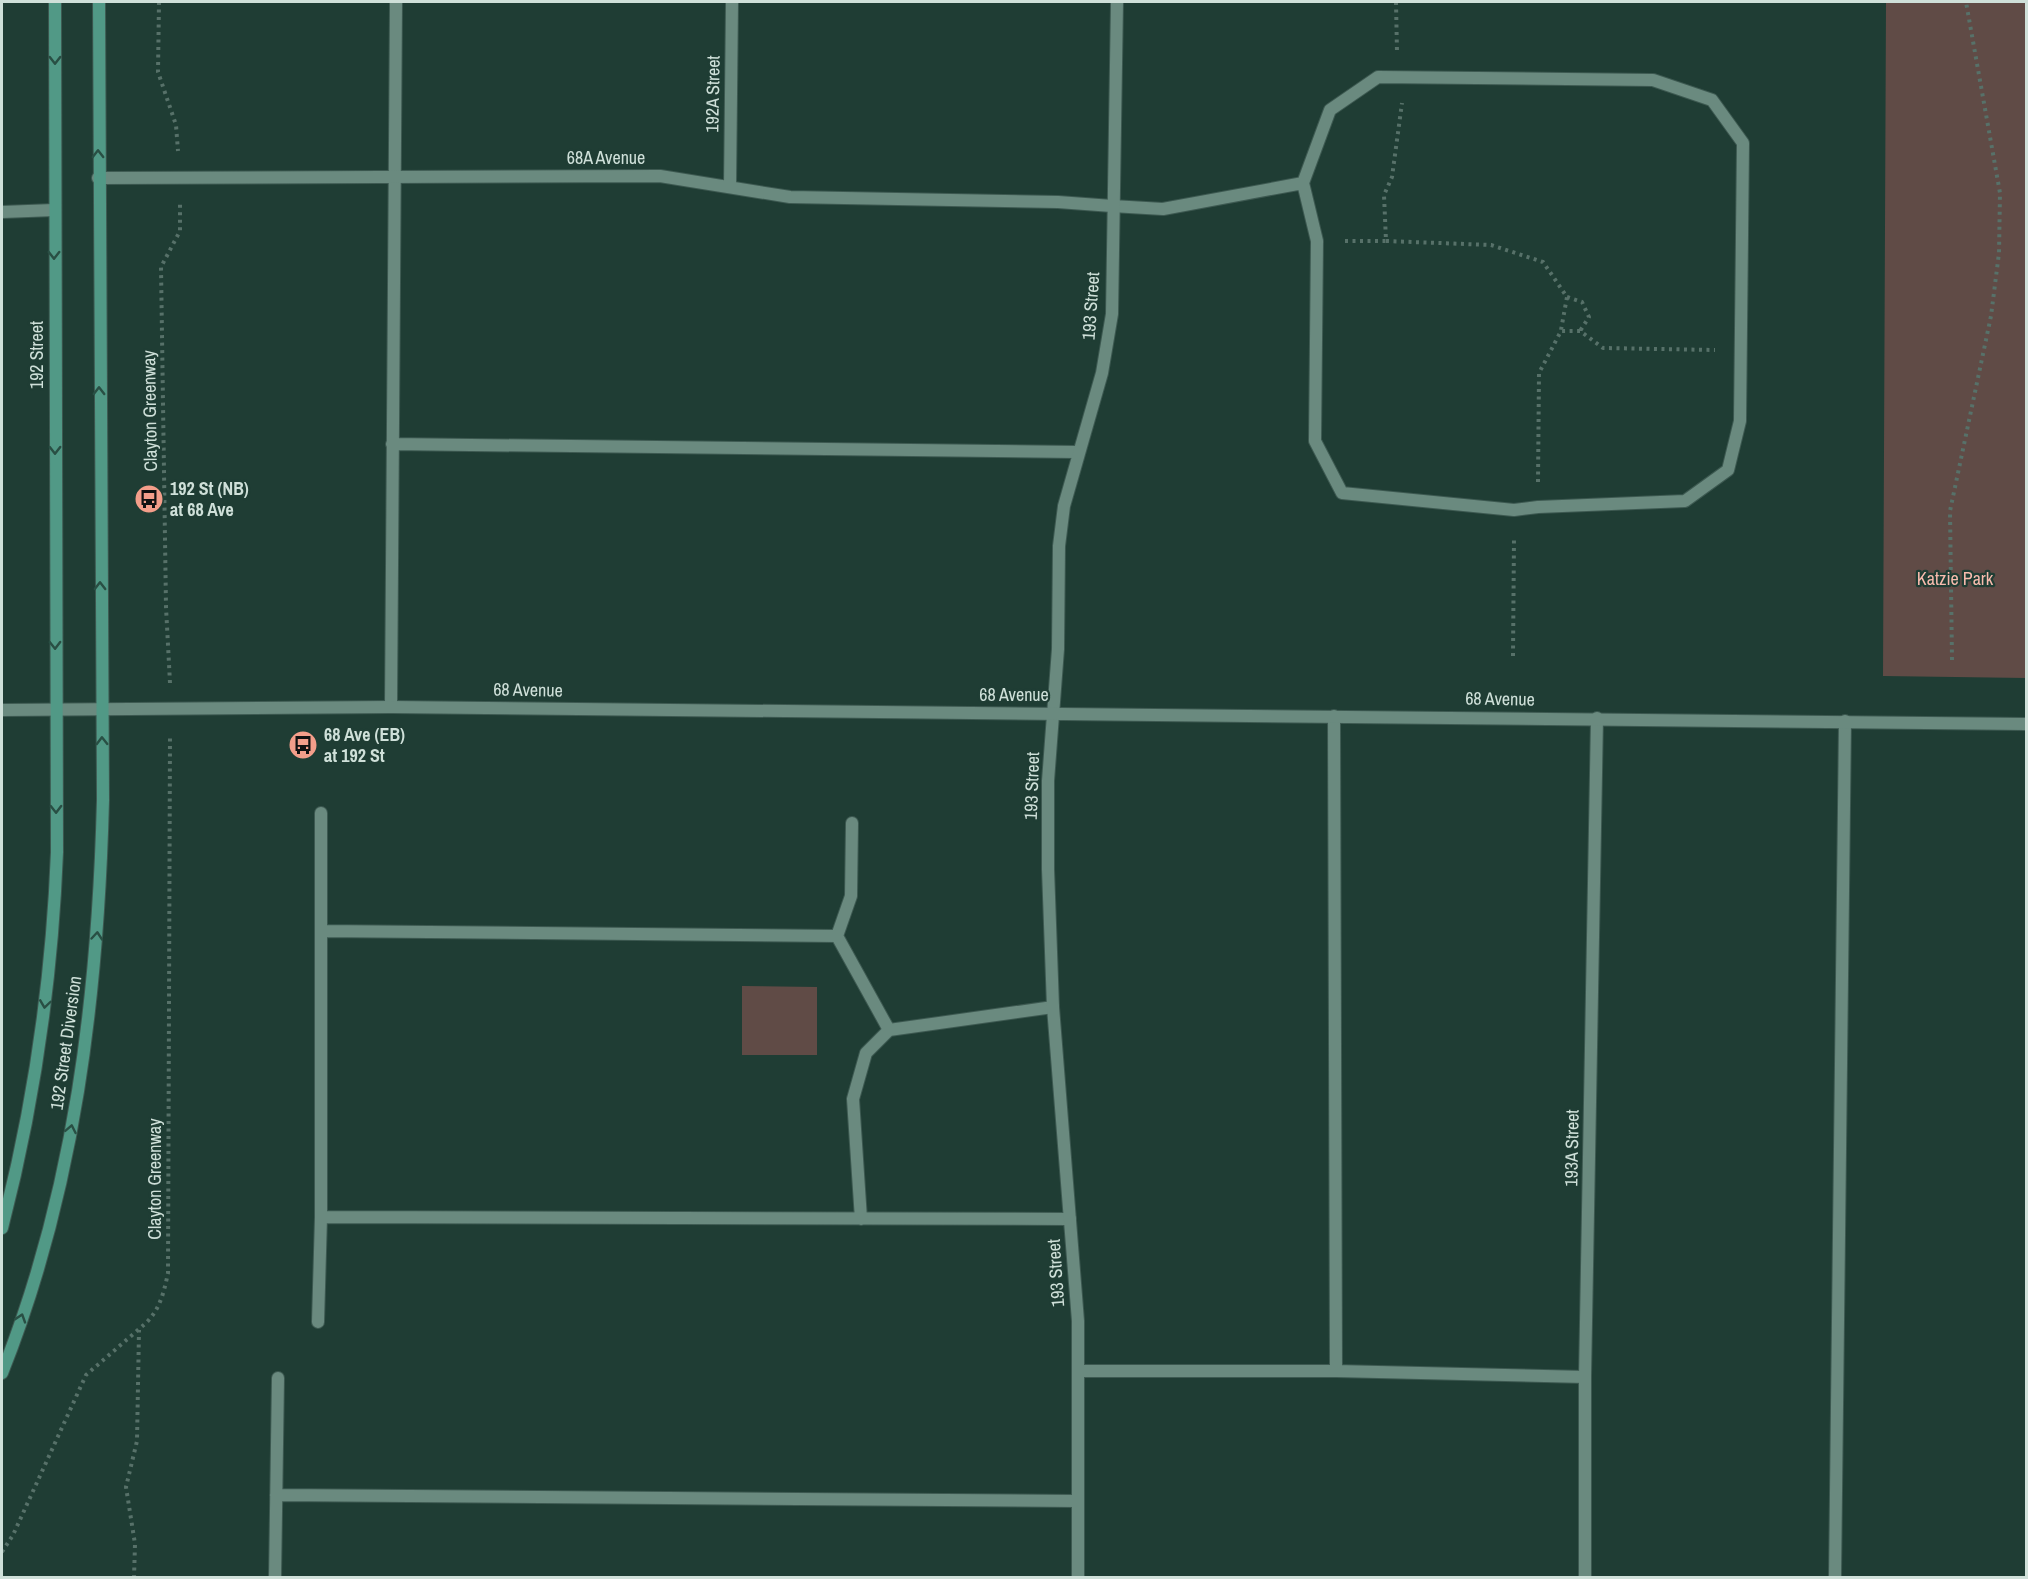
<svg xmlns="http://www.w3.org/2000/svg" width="2028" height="1579" viewBox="0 0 2028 1579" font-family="'Archivo Narrow',sans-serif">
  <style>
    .green { fill: #604b46 }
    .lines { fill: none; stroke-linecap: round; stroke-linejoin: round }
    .service-casing { stroke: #3d5951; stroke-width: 14 }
    .minor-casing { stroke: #3d5951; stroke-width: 14 }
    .tertiary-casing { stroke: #3d5951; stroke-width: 14 }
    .secondary-casing { stroke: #3d5951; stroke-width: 14 }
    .path { stroke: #577169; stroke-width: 4; stroke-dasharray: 3 4.5; stroke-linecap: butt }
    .service { stroke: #6a8a7f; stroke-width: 12 }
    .minor { stroke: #6a8a7f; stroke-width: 12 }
    .tertiary { stroke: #6a8a7f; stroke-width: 12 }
    .secondary { stroke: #519986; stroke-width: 12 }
    .oneway { stroke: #294f44 }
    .labels { text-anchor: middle; stroke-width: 4.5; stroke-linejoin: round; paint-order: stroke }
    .street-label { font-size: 18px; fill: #cfe0d9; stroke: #1f3d34 }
    .poi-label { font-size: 18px; font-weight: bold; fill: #cfe0d9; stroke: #1f3d34; text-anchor: start }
    .park-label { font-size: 18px; fill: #f8bcae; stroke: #1f3d34 }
  </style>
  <rect width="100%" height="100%" fill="#1f3d34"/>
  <path class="green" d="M 1886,2 L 2026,2 L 2026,678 L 1883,676 Z
    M 742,986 L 817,987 L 817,1055 L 742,1055 Z"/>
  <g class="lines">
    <g class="service-casing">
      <path id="service" d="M 1112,206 L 1163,209 L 1303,183 L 1317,241 L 1315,441 L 1342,493 L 1514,510 L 1538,507 L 1685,501 L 1728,470 L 1740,421 L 1743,143 L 1712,100 L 1653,80 L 1378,77 L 1330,110 L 1303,183
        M 392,444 L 1077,452
        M 391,707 L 396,2
        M 1334,716 L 1336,1371
        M 321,931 L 837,936 L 889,1030 L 1053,1007
        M 837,936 L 851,896 L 852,823
        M 321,1217 L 1070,1219
        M 861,1219 L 853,1099 L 866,1053 L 889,1030
        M 318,1322 L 321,1217 L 321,813
        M 1079,1371 L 1336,1371 L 1585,1377
        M 276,1495 L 1078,1501
        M 275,1578 L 278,1378
        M 1835,1578 L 1845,721"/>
    </g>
    <g class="minor-casing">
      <path id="minor" d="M 98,178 L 660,176 L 790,197 L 1058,202 L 1112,206
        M 730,187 L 732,2
        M 2,212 L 54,210
        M 1078,1578 L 1078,1321 L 1053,1007 L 1048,869 L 1048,781 L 1058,649 L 1059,546 L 1064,506 L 1102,373 L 1112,314 L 1117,2
        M 1585,1578 L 1585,1377 L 1597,718"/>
    </g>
    <g class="tertiary-casing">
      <path id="tertiary" d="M 2,710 L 391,707 L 2026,724"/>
    </g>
    <g class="secondary-casing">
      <path id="secondary" d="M 2,1228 C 34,1105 52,979 57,852 L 55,2
        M 2,1373 C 75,1190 98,995 103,800 L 99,2"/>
    </g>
    <path class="path" d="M 159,2 L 158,72 L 176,125 L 178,151
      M 1396,2 L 1397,52
      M 1345,241 L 1386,241 L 1384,195 L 1392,177 L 1402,103
      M 1386,241 L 1491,245 L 1543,262 L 1567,297 L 1561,330
      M 1567,297 L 1582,302 L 1589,317 L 1580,331
      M 1538,482 L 1539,373 L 1561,331 L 1580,331 L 1603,348 L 1715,350
      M 1513,656 L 1514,537
      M 1952,660 L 1950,511 L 1991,316 L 1999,253 L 2000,193 L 1966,2
      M 170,683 L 166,607 L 161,267 L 180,231 L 180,203
      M 2,1552 L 13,1535 L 86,1375 L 146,1323 C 160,1309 164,1292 168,1273 L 170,735
      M 134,1578 L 135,1544 L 126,1487 L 137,1441 L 139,1330"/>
    <use href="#service" class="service"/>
    <use href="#minor" class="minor"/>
    <use href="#tertiary" class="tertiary"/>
    <use href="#secondary" class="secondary"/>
  </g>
  <defs><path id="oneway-chevron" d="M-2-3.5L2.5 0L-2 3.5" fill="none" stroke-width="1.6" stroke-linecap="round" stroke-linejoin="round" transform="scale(1.5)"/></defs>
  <g class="oneway">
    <use href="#oneway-chevron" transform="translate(55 60) rotate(90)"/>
    <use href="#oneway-chevron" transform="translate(98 154) rotate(-90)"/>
    <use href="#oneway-chevron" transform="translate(54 255) rotate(90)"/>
    <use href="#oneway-chevron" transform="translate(99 391) rotate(-90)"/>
    <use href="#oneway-chevron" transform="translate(55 450) rotate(90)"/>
    <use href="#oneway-chevron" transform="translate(100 586) rotate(-90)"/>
    <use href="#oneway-chevron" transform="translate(55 645) rotate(89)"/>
    <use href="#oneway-chevron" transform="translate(102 741) rotate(-91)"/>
    <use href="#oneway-chevron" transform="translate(56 809) rotate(89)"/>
    <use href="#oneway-chevron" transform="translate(97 936) rotate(-85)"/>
    <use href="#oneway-chevron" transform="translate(45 1004) rotate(98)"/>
    <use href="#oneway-chevron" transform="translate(71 1129) rotate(-79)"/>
    <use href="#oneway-chevron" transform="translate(21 1318) rotate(-72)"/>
  </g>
  <defs>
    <g id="bus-disc" transform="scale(1.5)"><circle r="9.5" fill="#f49e8a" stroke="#1f3d34"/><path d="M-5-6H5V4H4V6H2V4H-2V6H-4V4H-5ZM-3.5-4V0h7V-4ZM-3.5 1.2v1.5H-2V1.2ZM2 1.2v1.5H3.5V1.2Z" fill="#111"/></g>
  </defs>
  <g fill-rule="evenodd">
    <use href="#bus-disc" x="149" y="499"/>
    <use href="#bus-disc" x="303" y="745"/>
  </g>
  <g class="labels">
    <g class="street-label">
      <text transform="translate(713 94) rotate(-89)" y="6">192A Street</text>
      <text x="606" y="164">68A Avenue</text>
      <text transform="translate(1091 306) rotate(-86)" y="6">193 Street</text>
      <text transform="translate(37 355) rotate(-90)" y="6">192 Street</text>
      <text transform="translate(150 411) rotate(-91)" y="6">Clayton Greenway</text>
      <text transform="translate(528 690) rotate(1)" y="6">68 Avenue</text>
      <text x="1014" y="701">68 Avenue</text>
      <text transform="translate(1500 699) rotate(1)" y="6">68 Avenue</text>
      <text transform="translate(1032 786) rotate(-88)" y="6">193 Street</text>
      <text transform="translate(66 1043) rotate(-82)" y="6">192 Street Diversion</text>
      <text transform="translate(1572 1148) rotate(-89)" y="6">193A Street</text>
      <text transform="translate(155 1179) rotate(-90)" y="6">Clayton Greenway</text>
      <text transform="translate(1056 1273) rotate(-94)" y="6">193 Street</text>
    </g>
    <g class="poi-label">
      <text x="170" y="495">192 St (NB)<tspan x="170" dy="21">at 68 Ave</tspan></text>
      <text x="324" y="741">68 Ave (EB)<tspan x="324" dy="21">at 192 St</tspan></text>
    </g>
    <g class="park-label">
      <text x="1955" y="585">Katzie Park</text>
    </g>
  </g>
  <rect width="2028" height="1579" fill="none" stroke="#cfe0d9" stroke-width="6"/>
</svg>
